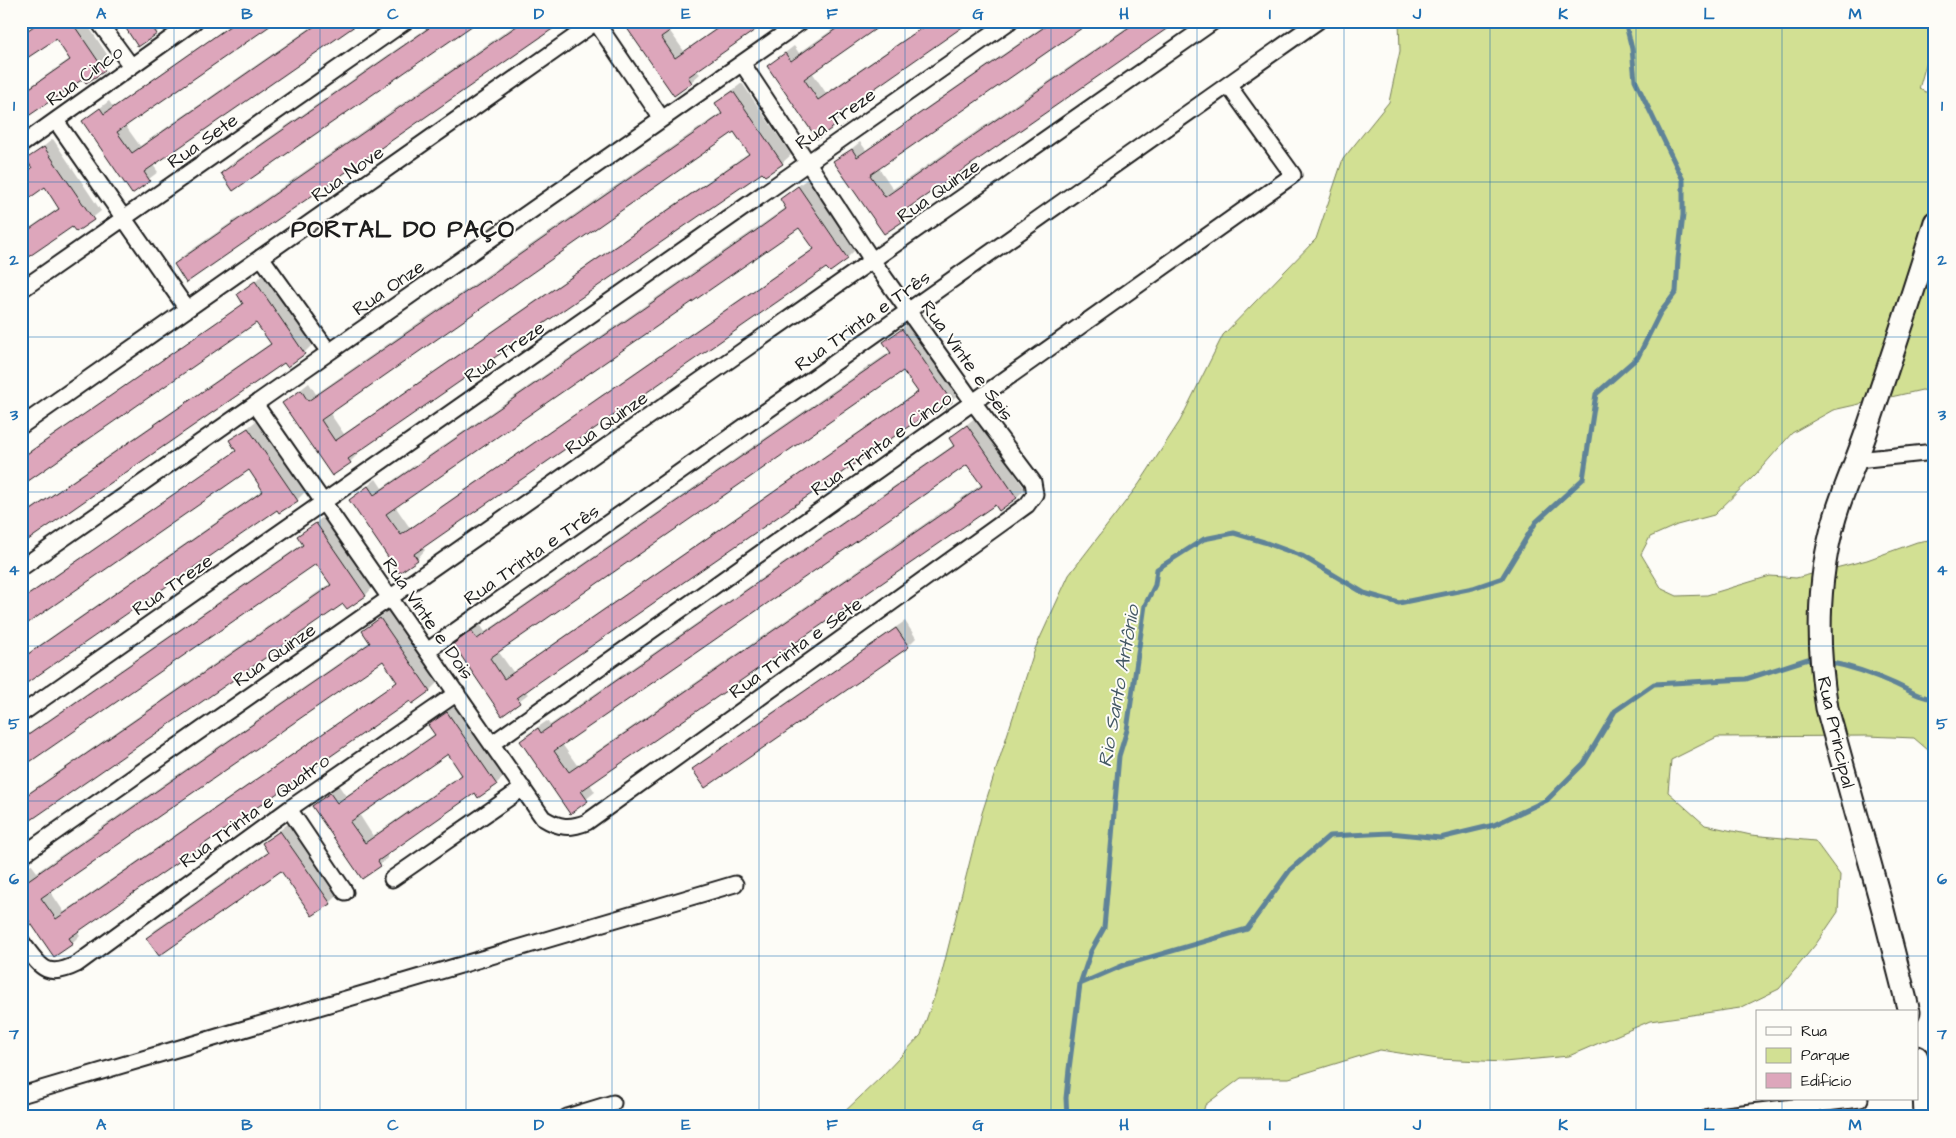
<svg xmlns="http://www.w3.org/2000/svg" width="1956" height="1138" viewBox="0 0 1956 1138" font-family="'Architects Daughter',sans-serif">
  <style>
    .green { fill: #d2e093; stroke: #777e58 }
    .shadow { fill: #0003; fill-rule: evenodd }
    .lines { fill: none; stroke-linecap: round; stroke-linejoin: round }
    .stream { stroke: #5f8398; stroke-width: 5 }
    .building { fill: #dda6bb; stroke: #1c1c1c; fill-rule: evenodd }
    .street-casing { stroke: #1c1c1c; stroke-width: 19 }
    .secondary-casing { stroke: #1c1c1c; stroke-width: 25 }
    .street { stroke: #fdfcf7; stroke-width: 15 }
    .secondary { stroke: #fdfcf7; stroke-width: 21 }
    .grid { fill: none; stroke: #1f6fb2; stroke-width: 1; stroke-opacity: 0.55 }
    .labels { text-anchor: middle; stroke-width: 4; stroke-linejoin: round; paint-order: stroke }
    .street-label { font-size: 19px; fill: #1c1c1c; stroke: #fdfcf7 }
    .water-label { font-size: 20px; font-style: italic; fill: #435864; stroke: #fdfcf7 }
    .district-label { font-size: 24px; font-weight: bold; letter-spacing: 1px; fill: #1c1c1c; stroke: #fdfcf7 }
    .neatline { fill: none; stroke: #1f6fb2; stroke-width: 2 }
    .grid-label { font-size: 16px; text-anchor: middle; font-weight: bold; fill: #1f6fb2 }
  </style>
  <rect width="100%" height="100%" fill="#fdfcf7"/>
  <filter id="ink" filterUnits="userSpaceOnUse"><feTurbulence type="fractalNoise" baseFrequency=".02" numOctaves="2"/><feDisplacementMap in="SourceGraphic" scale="10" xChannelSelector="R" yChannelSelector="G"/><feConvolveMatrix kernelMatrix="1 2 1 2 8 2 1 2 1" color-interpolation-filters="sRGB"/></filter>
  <g filter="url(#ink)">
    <path class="green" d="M 1399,21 L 1935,21 L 1935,32 L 1919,89 L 1935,96 L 1935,392 L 1922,390 L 1833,410 L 1792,433 L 1756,474 L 1714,515 L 1677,525 L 1650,537 L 1641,554 L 1662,589 L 1677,596 L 1707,595 L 1770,576 L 1796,578 L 1867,560 L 1917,542 L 1935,539 L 1935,756 L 1914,738 L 1868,736 L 1717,737 L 1671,760 L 1668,792 L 1705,825 L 1751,835 L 1815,841 L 1840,875 L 1838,912 L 1816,944 L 1779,989 L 1740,1008 L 1650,1021 L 1569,1056 L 1504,1062 L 1438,1059 L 1380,1050 L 1289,1078 L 1241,1078 L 1205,1105 L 1202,1117 L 839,1117 L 881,1077 L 921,1035 L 940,980 L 982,813 L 1035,649 L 1069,575 L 1139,484 L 1180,421 L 1223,335 L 1316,239 L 1343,159 L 1389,102 L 1400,51 Z"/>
    <path class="shadow" d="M 40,21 L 85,21 L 112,62 L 87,82 L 84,77 L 21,120 L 21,93 L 71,58 L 56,37 L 21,61 L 21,34 Z
      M 122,21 L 162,21 L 164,25 L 156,33 Z
      M 236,21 L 275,21 L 125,125 L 140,146 L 320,21 L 360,21 L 153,165 L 158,172 L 132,192 L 83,121 L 109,101 L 113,107 Z
      M 437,21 L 476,21 L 222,173 L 230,165 Z
      M 521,21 L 560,21 L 175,264 L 183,256 Z
      M 627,21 L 669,30 L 684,51 L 727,21 L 766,21 L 696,70 L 700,74 L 691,82 Z
      M 845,21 L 885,21 L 812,72 L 826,93 L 931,21 L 969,21 L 839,112 L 843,117 L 817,137 L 768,66 L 794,46 L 799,53 Z
      M 1051,21 L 1090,21 L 879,168 L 893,189 L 1136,21 L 1175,21 L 906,208 L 909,213 L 901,221 L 835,162 L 860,142 L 866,150 Z
      M 742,83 L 791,155 L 782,163 L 765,175 L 762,171 L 356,452 L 358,454 L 350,462 L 284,403 L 309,383 L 316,394 L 722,112 L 716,103 ZM 735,131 L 750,152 L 344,434 L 329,412 Z
      M 53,139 L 101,211 L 76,231 L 72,226 L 21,261 L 21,234 L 60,207 L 45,186 L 21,202 L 21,175 L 32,167 L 27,160 Z
      M 807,179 L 855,250 L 847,258 L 827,266 L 422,546 L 425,550 L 417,559 L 351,500 L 376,479 L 382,488 L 787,207 L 781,199 ZM 800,226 L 814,248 L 410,528 L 395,506 Z
      M 264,274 L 312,345 L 304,353 L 284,361 L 21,543 L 21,516 L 271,343 L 256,321 L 21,484 L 21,457 L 244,303 L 238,294 Z
      M 910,322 L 959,393 L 951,401 L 931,409 L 525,691 L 528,694 L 502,714 L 454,644 L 462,636 L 480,624 L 485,632 L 891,351 L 885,342 ZM 903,369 L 918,391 L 513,672 L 498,651 Z
      M 976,417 L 1025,489 L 1017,497 L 999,509 L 995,503 L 590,784 L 595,792 L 570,812 L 521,741 L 529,733 L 547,721 L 550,725 L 955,444 L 950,438 ZM 968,463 L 982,484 L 577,765 L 562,744 Z
      M 256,421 L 305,492 L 297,500 L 277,508 L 21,685 L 21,658 L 264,489 L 250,468 L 21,626 L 21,599 L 237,450 L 231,441 Z
      M 324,516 L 373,587 L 365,596 L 344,602 L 21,825 L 21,798 L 331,583 L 316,562 L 21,767 L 21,739 L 304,543 L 299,536 Z
      M 389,610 L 438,682 L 430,690 L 412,702 L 411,699 L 77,931 L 80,935 L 72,943 L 21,907 L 21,871 L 31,864 L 37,872 L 371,641 L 363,631 ZM 383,660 L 398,681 L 64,912 L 50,891 Z
      M 905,621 L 916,638 L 908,646 L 694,770 L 702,761 Z
      M 455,705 L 504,776 L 496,784 L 476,792 L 386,854 L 388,857 L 380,865 L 313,806 L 339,786 L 346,796 L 436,733 L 430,725 ZM 448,752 L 463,773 L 373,836 L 359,814 Z
      M 289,823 L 338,895 L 330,903 L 281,870 L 147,938 L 155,930 L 269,851 L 263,843 Z"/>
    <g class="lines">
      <path class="stream" d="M 1827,662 C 1850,666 1873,674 1895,684 C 1908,690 1920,698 1935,699
        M 1080,984 L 1124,965 L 1247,929 L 1290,870 L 1329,836 L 1390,833 L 1440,838 L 1494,825 L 1547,800 L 1584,763 L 1615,711 L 1654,684 L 1746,679 L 1808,659 L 1816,661
        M 1067,1117 L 1066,1098 L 1069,1069 L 1080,984 L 1091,951 L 1104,928 L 1119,756 L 1127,730 L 1145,605 L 1155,585 L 1157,569 L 1204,539 L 1234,533 L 1264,542 L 1302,556 L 1364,593 L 1399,603 L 1473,588 L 1502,578 L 1536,522 L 1583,479 L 1596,394 L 1638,357 L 1660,313 L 1676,292 L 1678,259 L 1683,215 L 1683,180 L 1635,80 L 1632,49 L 1625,21"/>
    </g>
    <path class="building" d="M 41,21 L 71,21 L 105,71 L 86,83 L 83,79 L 21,121 L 21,94 L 70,60 L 56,39 L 21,62 L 21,35 Z
      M 121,21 L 148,21 L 157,34 L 138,47 Z
      M 237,21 L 277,21 L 117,132 L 132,153 L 322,21 L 362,21 L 144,172 L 150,181 L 132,194 L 82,121 L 100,108 L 104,114 Z
      M 439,21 L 479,21 L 233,191 L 221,173 Z
      M 524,21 L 564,21 L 186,283 L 174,264 Z
      M 622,21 L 684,21 L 661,37 L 675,58 L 728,21 L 768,21 L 688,77 L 692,83 L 674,96 Z
      M 847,21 L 887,21 L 804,79 L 818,100 L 932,21 L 971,21 L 831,119 L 835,126 L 817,139 L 767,66 L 785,53 L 791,61 Z
      M 1053,21 L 1092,21 L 870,175 L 885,197 L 1138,21 L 1178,21 L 898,215 L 902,222 L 884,234 L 833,161 L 852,149 L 857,157 Z
      M 733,91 L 783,164 L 765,176 L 762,173 L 705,212 L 348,459 L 351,463 L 332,476 L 282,403 L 301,390 L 308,401 L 427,319 L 722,114 L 715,103 ZM 734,132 L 749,154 L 335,441 L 321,420 Z
      M 44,147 L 94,220 L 76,232 L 72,227 L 21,262 L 21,235 L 59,209 L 45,187 L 21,204 L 21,176 L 32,168 L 26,159 Z
      M 798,186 L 848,259 L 830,272 L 826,268 L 414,554 L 418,560 L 399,573 L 349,500 L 368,486 L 374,495 L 754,232 L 786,209 L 780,199 ZM 799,228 L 814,249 L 401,535 L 386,514 Z
      M 255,281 L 305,354 L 287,367 L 284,363 L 21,545 L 21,517 L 271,344 L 256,323 L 21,486 L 21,458 L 243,304 L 237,294 Z
      M 902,329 L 952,402 L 933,415 L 931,411 L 535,685 L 517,698 L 520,703 L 502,716 L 453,644 L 471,631 L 477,639 L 891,353 L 883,342 ZM 903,371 L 918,392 L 504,679 L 490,658 Z
      M 967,425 L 1017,498 L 999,511 L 995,505 L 581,791 L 588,801 L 570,814 L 520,741 L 538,728 L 541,733 L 954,446 L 949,438 ZM 967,465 L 982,486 L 569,772 L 554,751 Z
      M 248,428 L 298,501 L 279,513 L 277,510 L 21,687 L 21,659 L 263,491 L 249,470 L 21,628 L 21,600 L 236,451 L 229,440 Z
      M 316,523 L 366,596 L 347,609 L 343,604 L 21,827 L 21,799 L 331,585 L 316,564 L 21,768 L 21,740 L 303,545 L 297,536 Z
      M 380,618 L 430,691 L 412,704 L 410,701 L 69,938 L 73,944 L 54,957 L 21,909 L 21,885 L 370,643 L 362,631 ZM 383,661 L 397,682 L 56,919 L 41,898 Z
      M 896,628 L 909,647 L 705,788 L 692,769 Z
      M 447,712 L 497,785 L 478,798 L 475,793 L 378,861 L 381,866 L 362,879 L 312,806 L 330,793 L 337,803 L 435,735 L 428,725 ZM 448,754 L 462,775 L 365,843 L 350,822 Z
      M 280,831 L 331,904 L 312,916 L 281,871 L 159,956 L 146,938 L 268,853 L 262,843 Z"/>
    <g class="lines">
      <g class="street-casing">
        <path id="street" d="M 98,21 L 131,66
          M 596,22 L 662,119
          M 56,121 L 187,309
          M 21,145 L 195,21
          M 261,257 L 329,352
          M 21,290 L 406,21
          M 255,404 L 543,818 C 559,828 570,829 587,822 L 1027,505 L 1035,494 L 1033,482 L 973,402 L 872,260 L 742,63
          M 21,426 L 597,21
          M 1857,460 L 1935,452
          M 21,568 L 802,21
          M 427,651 L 1318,21
          M 21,714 L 1010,21
          M 493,743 L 1293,175 L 1228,85
          M 289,809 L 345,892
          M 21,856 L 1214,21
          M 392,879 L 523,788
          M 21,941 C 40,966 45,980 77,964 L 289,809 L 457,693
          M 21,1095 L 735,884
          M 567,1117 L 613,1103
          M 1709,1117 L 1860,1099"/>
      </g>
      <g class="secondary-casing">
        <path id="secondary" d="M 1909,1012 L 1883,910 L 1827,708 C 1816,642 1817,570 1839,505 C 1848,479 1859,454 1868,427 C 1891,359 1914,291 1935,222
          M 1917,1057 L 1924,1092 L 1925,1117"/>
      </g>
      <use href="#street" class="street"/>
      <use href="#secondary" class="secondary"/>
    </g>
  </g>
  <path class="grid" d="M 174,21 L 174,1117M 320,21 L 320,1117M 466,21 L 466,1117M 612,21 L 612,1117M 759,21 L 759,1117M 905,21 L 905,1117M 1051,21 L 1051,1117M 1197,21 L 1197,1117M 1344,21 L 1344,1117M 1490,21 L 1490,1117M 1636,21 L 1636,1117M 1782,21 L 1782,1012M 21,182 L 1935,182M 21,337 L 1935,337M 21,492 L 1935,492M 21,646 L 1935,646M 21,801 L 1935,801M 21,956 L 1935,956M 1782,1099 L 1782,1117"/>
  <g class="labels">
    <g class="street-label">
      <text transform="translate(84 75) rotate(-36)" y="7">Rua Cinco</text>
      <text transform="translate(835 118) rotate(-35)" y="7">Rua Treze</text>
      <text transform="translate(202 140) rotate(-35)" y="7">Rua Sete</text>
      <text transform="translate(347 173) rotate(-35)" y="7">Rua Nove</text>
      <text transform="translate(938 190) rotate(-35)" y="7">Rua Quinze</text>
      <text transform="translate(388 287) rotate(-35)" y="7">Rua Onze</text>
      <text transform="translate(862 320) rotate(-35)" y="7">Rua Trinta e Três</text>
      <text transform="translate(504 351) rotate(-35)" y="7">Rua Treze</text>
      <text transform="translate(968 360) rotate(54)" y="7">Rua Vinte e Seis</text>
      <text transform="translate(606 422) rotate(-35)" y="7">Rua Quinze</text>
      <text transform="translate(881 443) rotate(-35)" y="7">Rua Trinta e Cinco</text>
      <text transform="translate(531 554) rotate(-35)" y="7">Rua Trinta e Três</text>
      <text transform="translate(172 584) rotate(-35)" y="7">Rua Treze</text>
      <text transform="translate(429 618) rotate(55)" y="7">Rua Vinte e Dois</text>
      <text transform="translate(795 647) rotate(-36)" y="7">Rua Trinta e Sete</text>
      <text transform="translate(274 654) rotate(-35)" y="7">Rua Quinze</text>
      <text transform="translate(1837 732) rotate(77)" y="7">Rua Principal</text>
      <text transform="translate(254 810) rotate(-36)" y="7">Rua Trinta e Quatro</text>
    </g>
    <g class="water-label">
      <text transform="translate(1118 686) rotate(-80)" y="7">Rio Santo Antônio</text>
    </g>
    <g class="district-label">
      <text x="403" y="237">PORTAL DO PAÇO</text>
    </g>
  </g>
  <rect width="1956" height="1138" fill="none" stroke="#fdfcf7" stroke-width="55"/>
  <rect x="1756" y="1010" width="162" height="90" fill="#fdfcf7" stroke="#a3a29f"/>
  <rect x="1766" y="1027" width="25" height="8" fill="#fdfcf7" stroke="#a3a29f"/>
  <text x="1801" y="1036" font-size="15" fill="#1c1c1c">Rua</text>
  <rect x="1766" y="1048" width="25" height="15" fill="#d2e093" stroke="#a3a29f"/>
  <text x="1801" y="1060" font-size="15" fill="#1c1c1c">Parque</text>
  <rect x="1766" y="1073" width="25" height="15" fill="#dda6bb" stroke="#a3a29f"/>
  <text x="1801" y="1086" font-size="15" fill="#1c1c1c">Edifício</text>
  <rect x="28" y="28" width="1900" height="1082" class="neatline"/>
  <g class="grid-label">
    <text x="101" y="19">A</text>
    <text x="247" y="19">B</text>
    <text x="393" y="19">C</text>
    <text x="539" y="19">D</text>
    <text x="686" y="19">E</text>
    <text x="832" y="19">F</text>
    <text x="978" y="19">G</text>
    <text x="1124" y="19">H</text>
    <text x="1270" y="19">I</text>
    <text x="1417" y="19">J</text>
    <text x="1563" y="19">K</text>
    <text x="1709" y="19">L</text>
    <text x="1855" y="19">M</text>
    <text x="14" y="111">1</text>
    <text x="1942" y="111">1</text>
    <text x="14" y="265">2</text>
    <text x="1942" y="265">2</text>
    <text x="14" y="420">3</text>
    <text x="1942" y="420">3</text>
    <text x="14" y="575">4</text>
    <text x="1942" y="575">4</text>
    <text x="14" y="729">5</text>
    <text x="1942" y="729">5</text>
    <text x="14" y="884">6</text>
    <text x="1942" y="884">6</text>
    <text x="14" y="1039">7</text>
    <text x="1942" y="1039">7</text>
    <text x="101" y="1130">A</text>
    <text x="247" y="1130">B</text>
    <text x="393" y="1130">C</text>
    <text x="539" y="1130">D</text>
    <text x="686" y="1130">E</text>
    <text x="832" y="1130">F</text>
    <text x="978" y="1130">G</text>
    <text x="1124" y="1130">H</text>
    <text x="1270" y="1130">I</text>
    <text x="1417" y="1130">J</text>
    <text x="1563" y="1130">K</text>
    <text x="1709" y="1130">L</text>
    <text x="1855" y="1130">M</text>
  </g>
</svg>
